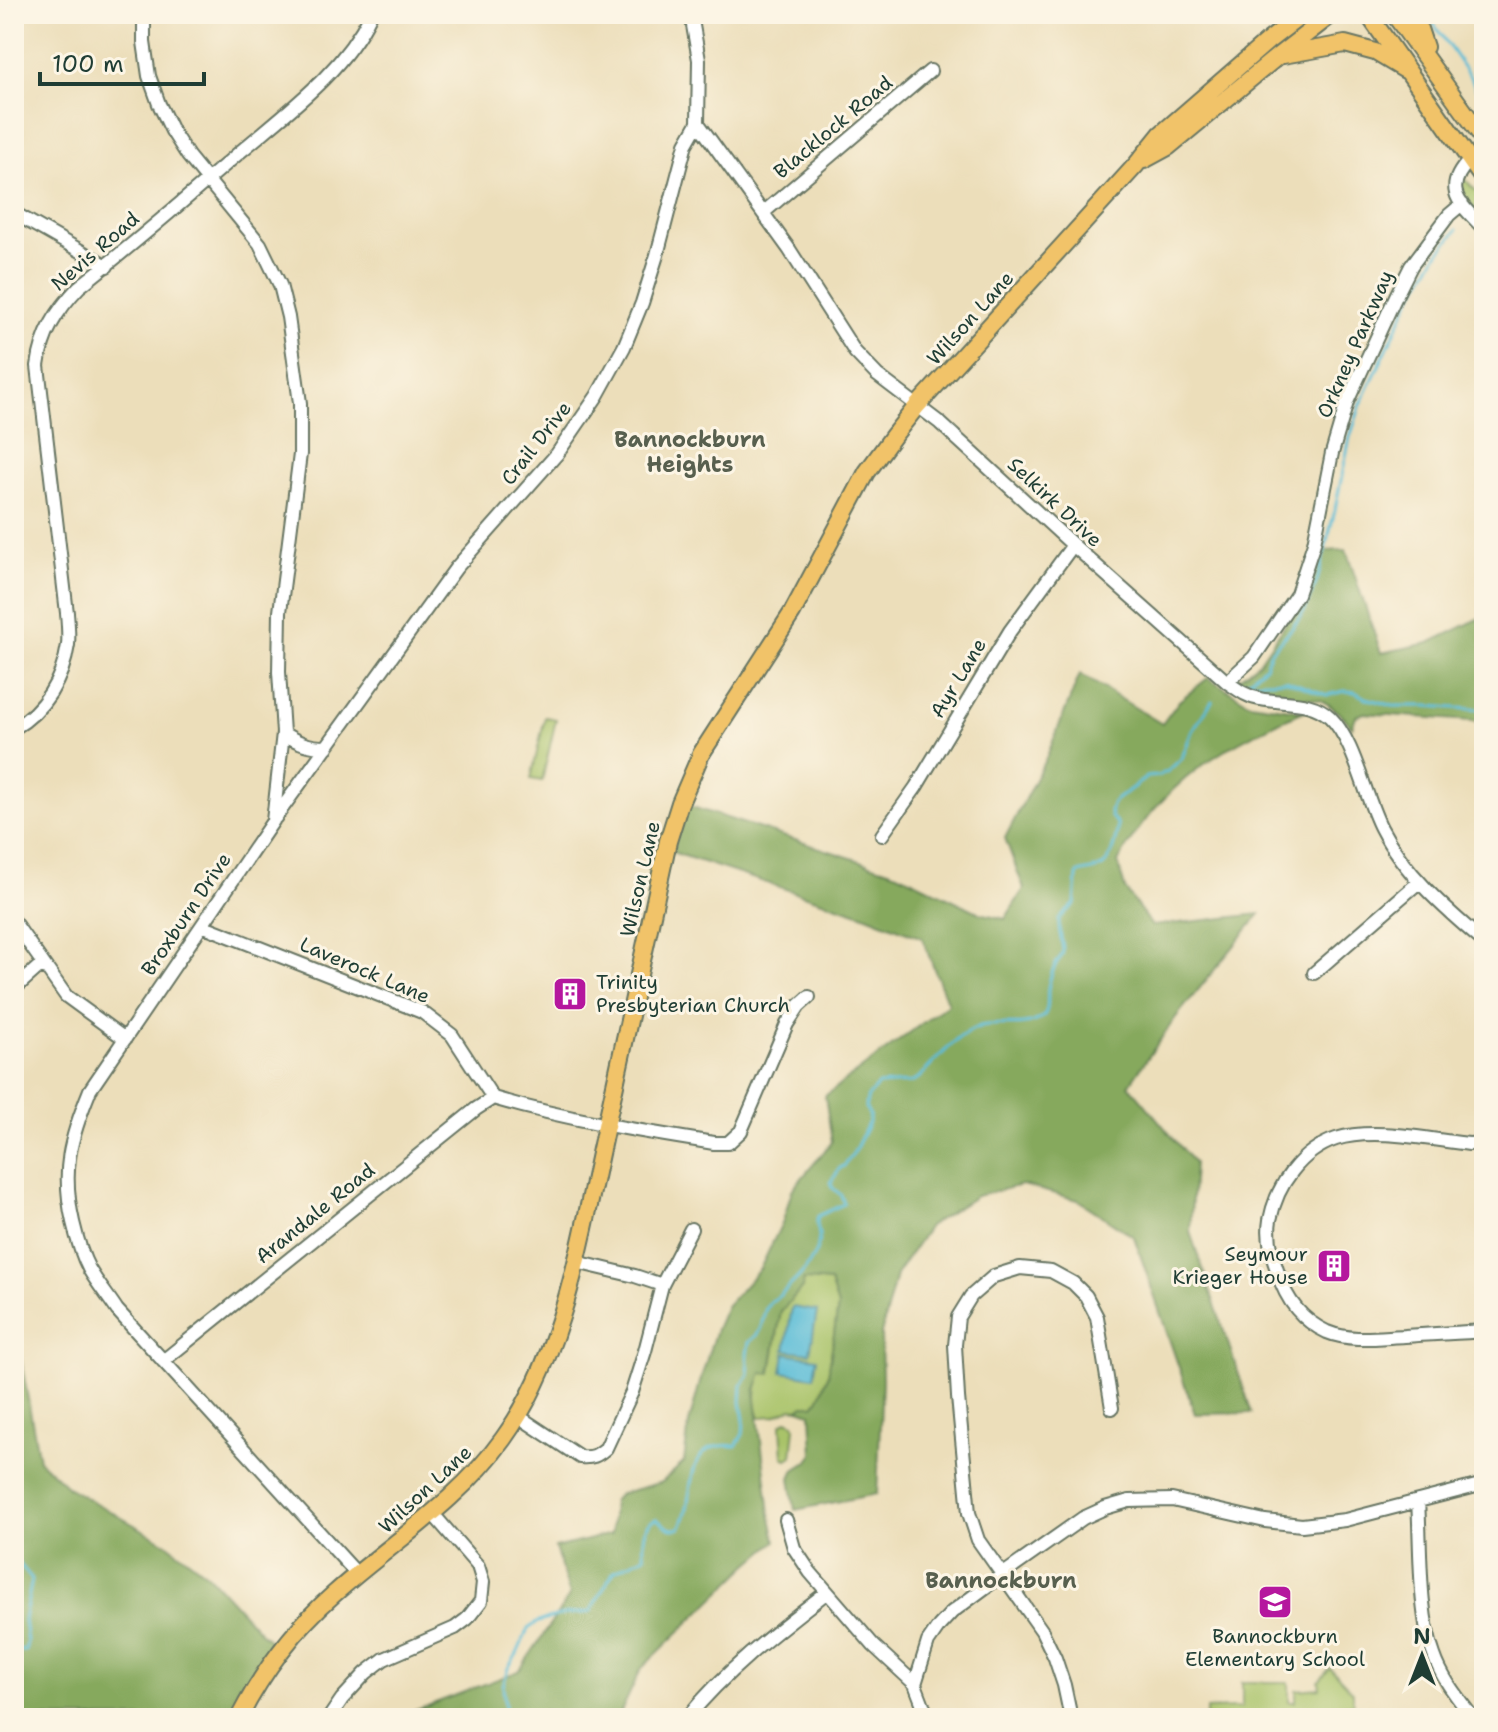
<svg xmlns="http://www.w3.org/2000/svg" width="1498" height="1732" viewBox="0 0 1498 1732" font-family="'Shantell Sans',sans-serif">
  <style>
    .green { fill: #a9c369; stroke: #64804e; stroke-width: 2 }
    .forest { fill: #86a95d; stroke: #527348; stroke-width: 2 }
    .water { fill: #59bcd7; stroke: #3c7c86; stroke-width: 2 }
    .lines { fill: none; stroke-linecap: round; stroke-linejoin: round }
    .stream { stroke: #59bcd7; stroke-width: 3 }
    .minor-casing { stroke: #677563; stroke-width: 16 }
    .major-casing { stroke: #677563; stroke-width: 20 }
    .minor { stroke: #fff; stroke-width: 12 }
    .major { stroke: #f1c369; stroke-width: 16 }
    .labels { text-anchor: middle; stroke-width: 6; stroke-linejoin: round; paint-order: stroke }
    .street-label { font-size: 20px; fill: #1f3d34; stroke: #fcf5e5 }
    .poi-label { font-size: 20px; fill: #1f3d34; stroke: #fcf5e5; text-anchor: start }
    .neighbourhood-label { font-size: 22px; font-weight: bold; fill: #58604f; stroke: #fcf5e5 }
  </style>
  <rect width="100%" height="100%" fill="#fcf5e5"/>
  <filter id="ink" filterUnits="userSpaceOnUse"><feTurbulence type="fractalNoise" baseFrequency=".0125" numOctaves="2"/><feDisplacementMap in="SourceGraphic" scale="16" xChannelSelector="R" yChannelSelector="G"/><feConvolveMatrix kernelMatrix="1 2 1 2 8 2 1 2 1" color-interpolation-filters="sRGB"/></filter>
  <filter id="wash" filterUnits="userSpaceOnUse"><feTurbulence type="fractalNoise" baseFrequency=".006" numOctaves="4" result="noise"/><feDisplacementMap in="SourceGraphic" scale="32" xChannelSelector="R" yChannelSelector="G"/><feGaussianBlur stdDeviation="1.8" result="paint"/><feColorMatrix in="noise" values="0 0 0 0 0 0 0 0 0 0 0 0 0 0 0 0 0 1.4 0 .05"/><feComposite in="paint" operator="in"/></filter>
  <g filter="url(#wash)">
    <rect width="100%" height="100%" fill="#ecdeba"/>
    <path class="green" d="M 1463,177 L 1484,200 L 1484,220 L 1464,196 L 1461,180 Z
      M 545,717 L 556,719 L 542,781 L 531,779 Z
      M 804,1279 L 830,1282 L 838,1306 L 828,1376 C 823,1386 822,1398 814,1405 L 804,1405 L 799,1409 L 791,1408 L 775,1416 L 760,1417 C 754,1401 755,1388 762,1372 L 771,1373 L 781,1311 L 801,1288 Z
      M 787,1420 L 794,1423 L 795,1427 L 792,1456 L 787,1459 L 783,1457 L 781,1425 Z
      M 1330,1668 L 1353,1692 L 1353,1704 L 1290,1712 L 1289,1718 L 1206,1718 L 1206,1709 L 1242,1708 L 1242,1682 L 1289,1682 L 1289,1702 L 1296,1702 L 1296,1690 L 1320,1688 L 1319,1681 Z"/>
    <path class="forest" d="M 1346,550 L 1381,653 L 1429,643 L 1484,616 L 1484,722 L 1364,713 L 1356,716 L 1352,727 C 1343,715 1334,706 1320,700 L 1259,693 L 1250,689 L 1237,680 L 1260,661 L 1282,629 L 1324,551 Z
      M 1080,674 L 1162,724 L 1179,701 L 1208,678 L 1250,703 L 1304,711 C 1223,745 1162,782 1118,862 L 1125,889 L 1152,926 L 1260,914 L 1176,1017 L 1129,1085 L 1194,1163 L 1190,1232 L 1252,1413 L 1195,1414 L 1134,1237 L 1078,1200 L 1022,1185 L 976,1196 L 929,1226 L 896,1275 L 881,1334 L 882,1381 L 877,1494 L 795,1510 L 790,1478 L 793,1471 L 807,1462 L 813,1454 L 811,1413 L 799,1409 L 804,1405 L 814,1405 C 822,1398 823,1386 828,1376 L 838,1306 L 830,1282 L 804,1280 L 802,1288 L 781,1311 L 770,1374 L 762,1373 L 755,1392 L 770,1513 L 776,1541 L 748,1565 L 641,1669 L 618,1718 L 560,1718 L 545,1710 L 536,1718 L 396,1718 L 519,1671 L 570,1595 L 555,1548 L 611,1534 L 613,1501 L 619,1494 L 662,1482 L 684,1462 L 689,1423 L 702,1375 L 716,1329 L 726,1306 L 760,1269 L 783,1221 L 792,1190 L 832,1142 L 825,1096 L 948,1004 L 922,938 L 862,914 L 672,852 L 686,805 L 898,873 L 980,913 L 1005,919 L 1024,889 L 1005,838 L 1047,756 Z
      M 14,1321 L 39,1460 L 69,1488 L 168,1544 L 208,1575 L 260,1632 L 282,1650 L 239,1718 L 14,1718 Z"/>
    <path class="water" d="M 792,1307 L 817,1311 L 810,1353 L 785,1350 Z
      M 785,1353 L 817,1358 L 814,1377 L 782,1372 Z"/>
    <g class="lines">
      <path class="stream" d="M 1427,14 L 1472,80 L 1484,106
        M 1246,682 L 1265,666 L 1271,651 L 1292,628 L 1305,610 L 1317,581 L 1334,514 L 1350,437 L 1361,404 L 1410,300 L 1437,255 L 1457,230
        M 1246,682 L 1285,680 L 1327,695 L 1345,691 L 1355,692 L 1366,698 L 1393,706 L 1427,706 L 1484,710
        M 14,1548 L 16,1560 L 32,1579 L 24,1620 L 27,1642 L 25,1651 L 14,1650
        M 506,1718 L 503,1686 L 508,1668 L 517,1654 L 528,1629 L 538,1622 L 566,1614 L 590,1612 L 614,1571 L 645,1556 C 642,1546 644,1530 650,1522 L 656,1519 C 665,1524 669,1532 680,1528 C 698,1496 679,1439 736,1446 L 743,1434 L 744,1420 L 741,1402 L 742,1385 L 749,1374 L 747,1354 L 749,1342 C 768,1328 759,1315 769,1304 C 773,1298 774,1301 779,1296 C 792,1284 807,1271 815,1253 C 817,1249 820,1239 819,1234 C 818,1226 815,1225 818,1216 L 844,1204 L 841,1195 L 832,1187 L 831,1183 L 839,1169 L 845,1165 L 854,1152 L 869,1122 L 869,1114 L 865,1107 L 868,1096 L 878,1085 L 909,1083 L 915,1081 C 936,1063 954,1035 981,1026 C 997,1021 1025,1030 1041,1018 C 1050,1012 1047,999 1048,989 C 1049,982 1052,972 1055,966 C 1058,959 1063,958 1063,950 C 1062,939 1058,930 1059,919 L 1075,904 L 1077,876 L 1079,873 C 1087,870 1097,871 1104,865 C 1111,860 1119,831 1117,823 L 1111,817 L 1110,812 L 1113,802 L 1147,777 L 1158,776 L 1168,771 L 1182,758 L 1192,731 L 1212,701"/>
    </g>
  </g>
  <g filter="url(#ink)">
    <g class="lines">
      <g class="minor-casing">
        <path id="minor" d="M 144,14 L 144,42 L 149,76 L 159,104 L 172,131 L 188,156 L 260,244 L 280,285 L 288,317 L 300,403 L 300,454 L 280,612 L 279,672 L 283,733 L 273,821 L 90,1090 C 70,1139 61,1170 73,1222 C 77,1239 81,1254 89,1269 C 97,1283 108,1296 117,1310 L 358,1575
          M 691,14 L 699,60 L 698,123 L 789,249 L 855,352 L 877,375 L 940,423 L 1073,545 L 1227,682 C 1237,689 1247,697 1260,699 C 1283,704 1311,699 1330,717 C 1354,740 1365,797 1381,828 C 1404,873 1446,910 1484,942
          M 1470,160 C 1440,190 1461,204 1484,229
          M 14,213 L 107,266
          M 763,213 L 930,71
          M 1227,682 L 1254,657 L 1297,594 L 1314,543 L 1332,453 L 1347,402 L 1396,296 L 1411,266 L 1449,215 L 1462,204
          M 14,728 C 44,711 63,679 68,645 C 69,635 68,624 67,613 L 38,366 C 42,334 57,310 79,287 C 134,244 187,198 240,152 C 288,111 343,72 371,14
          M 283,733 C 298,743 309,747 327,747
          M 275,818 L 456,568 L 557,454 L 597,396 L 624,347 L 642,303 L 657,255 L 686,144 L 698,123
          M 882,835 L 916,787 L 1010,631 L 1073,545
          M 14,922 L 66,996 L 125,1039
          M 204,926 L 422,1012 L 452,1035 L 493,1098 C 565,1119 639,1131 714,1143 L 728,1143 L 741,1131 L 787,1024 L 799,1006 L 809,997
          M 1314,973 L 1419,882
          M 14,989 L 42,964
          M 1484,1143 L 1469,1144 C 1431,1140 1373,1127 1336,1139 C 1301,1151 1277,1184 1270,1220 C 1267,1238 1272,1257 1278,1273 C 1286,1300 1301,1320 1327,1332 C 1351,1342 1380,1337 1405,1336 C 1431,1334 1458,1333 1484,1331
          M 576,1262 L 635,1276 L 662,1285
          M 163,1361 L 476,1109 L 493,1098
          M 518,1416 L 580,1457 C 592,1458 597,1456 606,1448 L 632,1392 L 645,1351 L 662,1285 L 691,1229
          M 1418,1501 C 1421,1546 1418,1613 1434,1655 C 1442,1679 1458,1698 1473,1718
          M 786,1520 L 794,1548 L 810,1572 L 874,1646 L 915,1684
          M 329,1718 L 342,1699 L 366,1673 L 384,1659 L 455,1628 L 467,1619 L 481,1601 L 483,1582 L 478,1566 L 433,1514
          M 687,1718 C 727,1669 777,1631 827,1592
          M 928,1718 L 915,1684 L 928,1642 L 939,1626 L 952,1612 L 1002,1575 L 1083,1518 L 1105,1508 L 1129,1501 L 1172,1500 L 1265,1521 L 1302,1525 L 1345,1520 L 1484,1484
          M 1071,1718 L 1064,1685 L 1055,1658 L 1042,1631 L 978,1540 L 969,1513 L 958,1397 L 955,1345 L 958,1317 L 971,1296 L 994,1276 L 1020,1268 L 1051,1271 L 1073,1283 L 1086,1296 L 1097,1317 L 1112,1408"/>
      </g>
      <g class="major-casing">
        <path id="major" d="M 1368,14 L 1484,180
          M 1394,14 L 1484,139
          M 1414,14 L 1425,47
          M 1283,55 L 1345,44 L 1375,52 L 1405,70
          M 1144,160 L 1168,147 L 1278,56 L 1332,14
          M 239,1718 C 263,1671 294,1629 334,1594 C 391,1543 458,1502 503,1439 C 562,1358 580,1245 601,1149 C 624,1046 646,943 668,841 L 680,803 L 701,754 L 792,613 L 867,472 L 894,435 L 917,406 L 1136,165 L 1161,134 L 1268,41 L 1303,14"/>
      </g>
      <use href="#minor" class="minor"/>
      <use href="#major" class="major"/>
    </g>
  </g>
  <defs>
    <g id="building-square" transform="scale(1.8)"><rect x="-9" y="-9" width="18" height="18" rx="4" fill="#b5179e" stroke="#fcf5e5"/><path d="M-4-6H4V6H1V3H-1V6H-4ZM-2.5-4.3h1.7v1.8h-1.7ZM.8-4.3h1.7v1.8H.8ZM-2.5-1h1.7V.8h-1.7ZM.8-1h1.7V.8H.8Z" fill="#fff"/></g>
    <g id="school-square" transform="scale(1.8)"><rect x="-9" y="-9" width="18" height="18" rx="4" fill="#b5179e" stroke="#fcf5e5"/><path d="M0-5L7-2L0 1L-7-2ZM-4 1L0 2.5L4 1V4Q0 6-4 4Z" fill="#fff"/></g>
  </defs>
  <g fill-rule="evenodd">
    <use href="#building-square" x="570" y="994"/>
    <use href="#building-square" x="1334" y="1266"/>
    <use href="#school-square" x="1275" y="1602"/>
  </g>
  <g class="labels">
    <g class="street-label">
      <text transform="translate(833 127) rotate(-40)" y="7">Blacklock Road</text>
      <text transform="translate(95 251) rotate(-41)" y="7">Nevis Road</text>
      <text transform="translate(970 318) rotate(-48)" y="7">Wilson Lane</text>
      <text transform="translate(1355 344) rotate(-66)" y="7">Orkney Parkway</text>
      <text transform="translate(536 443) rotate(-52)" y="7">Crail Drive</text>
      <text transform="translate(1055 502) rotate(43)" y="7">Selkirk Drive</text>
      <text transform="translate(958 678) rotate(-59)" y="7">Ayr Lane</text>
      <text transform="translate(640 879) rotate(-77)" y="7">Wilson Lane</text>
      <text transform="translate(186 914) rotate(-56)" y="7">Broxburn Drive</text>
      <text transform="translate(365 970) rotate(23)" y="7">Laverock Lane</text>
      <text transform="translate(315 1213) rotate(-39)" y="7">Arandale Road</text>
      <text transform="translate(425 1489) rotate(-43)" y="7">Wilson Lane</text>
    </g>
    <g class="poi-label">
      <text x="596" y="989">Trinity<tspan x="596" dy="23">Presbyterian Church</tspan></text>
      <text x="1308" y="1261" text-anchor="end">Seymour<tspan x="1308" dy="23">Krieger House</tspan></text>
      <text x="1275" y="1643" text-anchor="middle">Bannockburn<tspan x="1275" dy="23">Elementary School</tspan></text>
    </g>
    <g class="neighbourhood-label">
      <text x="690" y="447">Bannockburn<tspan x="690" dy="25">Heights</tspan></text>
      <text x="1001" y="1588">Bannockburn</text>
    </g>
  </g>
  <rect width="1498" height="1732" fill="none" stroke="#fcf5e5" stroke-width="48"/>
  <g transform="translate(1422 1656)" stroke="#fcf5e5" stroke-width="6" paint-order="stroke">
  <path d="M0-6L14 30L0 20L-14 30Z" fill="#1f3d34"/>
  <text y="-12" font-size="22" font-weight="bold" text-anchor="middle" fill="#1f3d34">N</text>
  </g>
  <path d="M40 72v12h164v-12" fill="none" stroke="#1f3d34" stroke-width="4"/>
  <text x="52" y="72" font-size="24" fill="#1f3d34" stroke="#fcf5e5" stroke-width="6" paint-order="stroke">100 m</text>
</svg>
